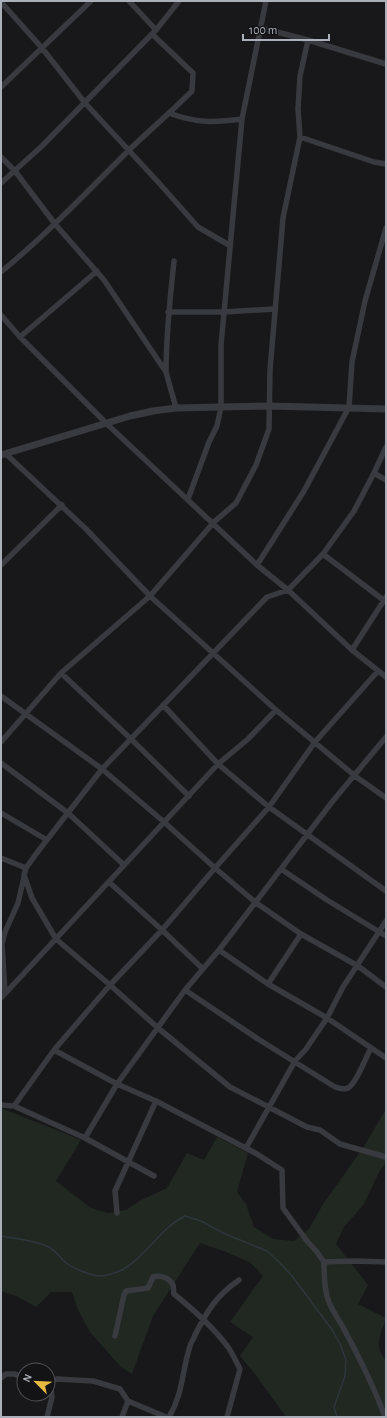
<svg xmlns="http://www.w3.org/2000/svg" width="387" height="1418" viewBox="0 0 387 1418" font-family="'Alegreya Sans',sans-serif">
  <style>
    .green { fill: #202821 }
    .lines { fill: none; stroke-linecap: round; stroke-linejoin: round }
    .stream { stroke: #2e363d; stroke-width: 1.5 }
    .minor { stroke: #393a3f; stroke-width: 5.5 }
    .tertiary { stroke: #393a3f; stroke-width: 7 }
  </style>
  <rect width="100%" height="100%" fill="#18181a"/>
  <path class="green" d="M 1,1108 L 81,1140 L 56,1181 L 91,1208 L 108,1213 L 126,1210 L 141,1200 L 167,1188 L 187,1153 L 204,1160 L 217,1137 L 248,1153 L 237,1192 L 246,1204 L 254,1227 L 273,1239 L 294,1241 L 309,1229 L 323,1204 L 363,1148 L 386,1109 L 386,1162 L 379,1172 L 364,1204 L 344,1227 L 336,1244 L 368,1285 L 358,1304 L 386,1318 C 381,1333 373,1347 386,1360 L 386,1417 L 286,1417 L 255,1374 L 240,1356 L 253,1337 L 230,1322 L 263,1276 L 251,1263 L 224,1251 L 200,1243 L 153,1316 L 132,1374 L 120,1366 L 90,1332 L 78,1310 L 72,1292 L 51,1292 L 36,1307 L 16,1296 L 1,1291 Z"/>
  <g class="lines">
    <path class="stream" d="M 1,1236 C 17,1239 34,1240 49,1247 C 55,1250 59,1257 65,1262 C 72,1268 91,1276 101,1276 C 107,1276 117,1272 122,1270 C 147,1256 160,1228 185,1216 L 201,1221 L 223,1233 L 267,1251 L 280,1263 L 292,1276 L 333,1331 L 340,1344 L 346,1360 L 345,1376 L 334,1407 L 337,1417"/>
    <path class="minor" d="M 1,2 L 42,48 L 85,103 L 159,183 L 198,227 L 229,245
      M 261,28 L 308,40 L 386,64
      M 156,30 L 179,1
      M 1,87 L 91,1
      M 169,113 C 196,123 213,123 242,119
      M 300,137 L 374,162 L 386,164
      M 1,157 L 15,171 L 55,224 L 104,280 L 166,372 L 176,408
      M 1,183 L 42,146 L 152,34
      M 1,272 C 47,234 87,192 129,150 C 150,130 172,111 192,91 L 193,73 L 152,34 L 156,30 L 129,1
      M 168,312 L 224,312 L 275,309
      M 1,315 L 20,337 L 107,424 L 257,565 L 288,590 L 352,650 L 386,677
      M 20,337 L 97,271
      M 166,372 C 166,334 170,298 174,261
      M 386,447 L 374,473 L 354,511 L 323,554 L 288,590 L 267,597 L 102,769 L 36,854 L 26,868 L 24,875 L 32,898 L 56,939 L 110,985 L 158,1028 L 230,1087 L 307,1127 L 320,1130 L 340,1144 L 386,1157
      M 6,454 L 86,529 L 150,596 L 276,710 L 355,776 L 386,798
      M 374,473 L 386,480
      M 188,499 L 209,442 L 217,426 L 221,407 L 221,345 L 242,119 L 266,1
      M 323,554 L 386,602
      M 1,565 L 62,505
      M 257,565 L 304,491 L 349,407 L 352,362 L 365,301 L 386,228
      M 352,650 L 386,597
      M 61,673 L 131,739 L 189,796
      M 1,696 L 102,769 L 164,822 L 215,868 L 255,902 L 301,934 L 358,966 L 386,987
      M 163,705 L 218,764 L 269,807 L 386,891
      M 1,742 L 61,673 L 150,596 L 214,522 L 236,503 L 256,465 L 269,429 L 270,370 L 283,218 L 300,137 L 298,109 L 300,76 L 308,40
      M 1,763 L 68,813 L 124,865
      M 1,813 L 47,840
      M 1,858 L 26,868
      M 281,869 L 327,900 L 386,936
      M 109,882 L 162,930 L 203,969
      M 219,950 L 268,984 L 327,1018 L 386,1058
      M 268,984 L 301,934
      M 185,990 L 258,1039 L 335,1087 C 339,1088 344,1090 348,1088 C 356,1084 366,1057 371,1048
      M 5,993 L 2,944 L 5,932 L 18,903 L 24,877
      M 1,998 L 218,764 L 248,739 L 276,710
      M 54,1050 L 117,1084 L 156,1101 L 257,1154 L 282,1170 L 283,1208 L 307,1241 L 317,1252 L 324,1262 C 324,1274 324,1285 327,1296 C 330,1309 339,1319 345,1331 C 360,1359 374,1387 385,1417
      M 1,1105 L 14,1106 L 85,1138 L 154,1176
      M 14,1106 L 54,1050 L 110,985 L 162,930 L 215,868 L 269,807 L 315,742 L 378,671
      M 85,1138 L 117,1084 L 185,990 L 219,950 L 332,802 L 386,737
      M 246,1148 L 295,1061 L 306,1049 L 327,1018 L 343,987 L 386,921
      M 117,1213 L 115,1191 L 156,1101
      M 324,1262 L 355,1261 L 386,1262
      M 115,1336 L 124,1295 L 126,1291 L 148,1288 L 153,1277 C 160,1275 169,1277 173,1285 C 174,1287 173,1291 174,1294 C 194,1310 213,1327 228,1347 C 233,1354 236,1362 240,1369 L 227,1417
      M 1,1378 L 6,1374 L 14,1374 L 24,1377
      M 50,1382 L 57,1379 L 93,1381 L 120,1389 L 128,1401
      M 47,1417 L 52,1397 L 50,1382 L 48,1382
      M 122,1417 L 128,1401 L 166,1417
      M 169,1417 C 183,1394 182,1371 190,1346 C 191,1342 194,1339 195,1335 C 207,1311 216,1296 239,1280"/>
    <path class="tertiary" d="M 1,455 L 130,416 L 153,411 L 176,408 L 269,406 L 386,409"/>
  </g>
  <rect width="387" height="1418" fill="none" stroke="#abafb9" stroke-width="4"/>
  <g transform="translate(36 1382) rotate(294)"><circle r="19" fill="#131315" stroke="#505157"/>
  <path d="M0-3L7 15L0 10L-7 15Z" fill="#e9b841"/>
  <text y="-6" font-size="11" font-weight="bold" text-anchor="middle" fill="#abafb9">N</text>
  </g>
  <path d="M243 34v6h86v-6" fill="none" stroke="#abafb9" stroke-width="2"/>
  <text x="249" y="34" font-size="12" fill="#abafb9" stroke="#131315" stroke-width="3" paint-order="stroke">100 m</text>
</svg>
